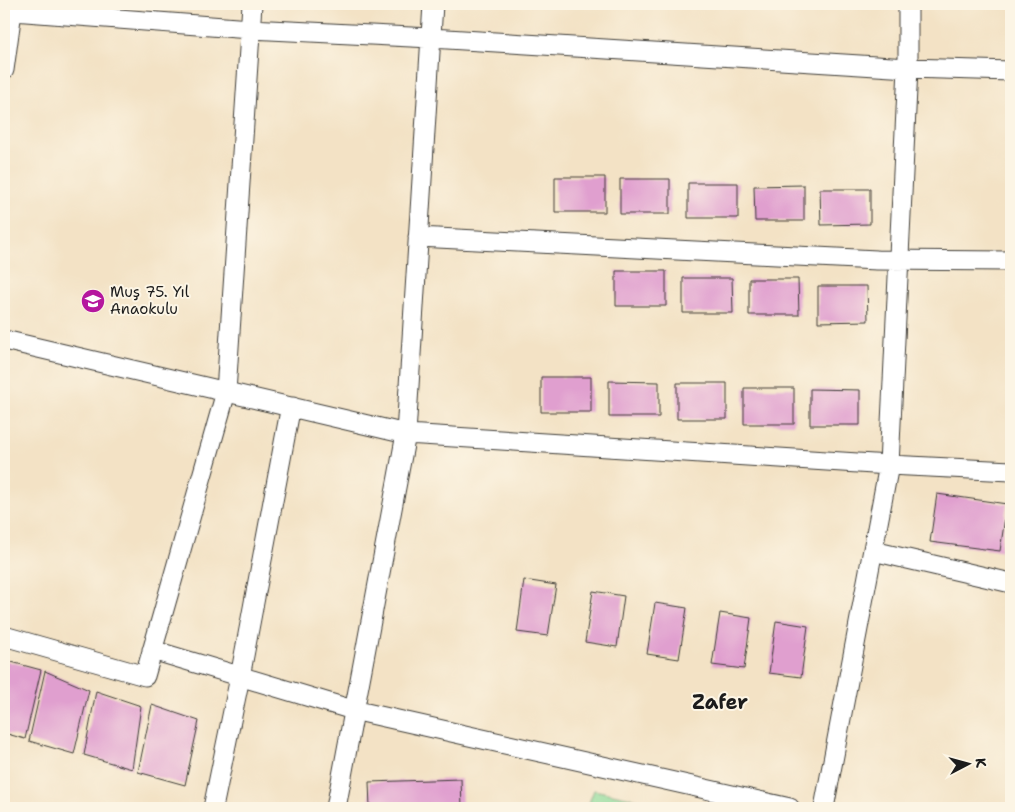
<svg xmlns="http://www.w3.org/2000/svg" width="1015" height="812" viewBox="0 0 1015 812" font-family="'Shantell Sans',sans-serif">
  <style>
    .green { fill: #8dda98; stroke: #547b5a }
    .building { fill: #e09fcf }
    .lines { fill: none; stroke-linecap: round; stroke-linejoin: round }
    .minor-casing { stroke: #3c3a35; stroke-width: 21 }
    .minor { stroke: #fff; stroke-width: 19 }
    .labels { text-anchor: middle; stroke-width: 4; stroke-linejoin: round; paint-order: stroke }
    .poi-label { font-size: 15px; fill: #1c1c1c; stroke: #fcf5e5; text-anchor: start }
    .district-label { font-size: 20px; font-weight: bold; fill: #1c1c1c; stroke: #fcf5e5 }
  </style>
  <rect width="100%" height="100%" fill="#fcf5e5"/>
  <filter id="ink" filterUnits="userSpaceOnUse"><feTurbulence type="fractalNoise" baseFrequency=".02" numOctaves="2"/><feDisplacementMap in="SourceGraphic" scale="10" xChannelSelector="R" yChannelSelector="G"/><feConvolveMatrix kernelMatrix="1 2 1 2 8 2 1 2 1" color-interpolation-filters="sRGB"/></filter>
  <filter id="wash" filterUnits="userSpaceOnUse"><feTurbulence type="fractalNoise" baseFrequency=".0096" numOctaves="4" result="noise"/><feDisplacementMap in="SourceGraphic" scale="20" xChannelSelector="R" yChannelSelector="G"/><feGaussianBlur stdDeviation="1.12" result="paint"/><feColorMatrix in="noise" values="0 0 0 0 0 0 0 0 0 0 0 0 0 0 0 0 0 1.4 0 .05"/><feComposite in="paint" operator="in"/></filter>
  <g filter="url(#wash)">
    <rect width="100%" height="100%" fill="#f3e2c5"/>
    <path class="green" d="M 594,790 L 678,808 L 587,808 Z"/>
    <g id="blocks">
      <path class="building" d="M 555,177 L 605,177 L 605,212 L 555,212 Z
        M 620,179 L 670,179 L 670,214 L 620,214 Z
        M 688,183 L 738,183 L 738,218 L 688,218 Z
        M 804,185 L 804,221 L 755,221 L 754,186 Z
        M 820,189 L 870,189 L 870,224 L 821,225 Z
        M 616,271 L 666,271 L 666,306 L 616,306 Z
        M 683,278 L 732,278 L 733,313 L 683,313 Z
        M 749,279 L 798,279 L 799,315 L 749,315 Z
        M 818,286 L 867,286 L 868,321 L 818,322 Z
        M 541,377 L 591,377 L 591,412 L 541,412 Z
        M 609,381 L 659,382 L 659,417 L 609,417 Z
        M 677,383 L 727,383 L 727,419 L 677,419 Z
        M 744,388 L 794,388 L 794,424 L 744,424 Z
        M 810,389 L 860,390 L 860,425 L 810,425 Z
        M 937,494 L 1007,504 L 1000,551 L 930,542 Z
        M 524,580 L 556,585 L 548,636 L 517,632 Z
        M 593,591 L 624,596 L 617,647 L 585,642 Z
        M 655,603 L 687,608 L 679,659 L 647,654 Z
        M 720,613 L 751,618 L 744,669 L 712,665 Z
        M 776,621 L 808,626 L 801,677 L 769,673 Z
        M 4,660 L 41,670 L 25,739 L 4,733 Z
        M 45,671 L 89,690 L 74,754 L 29,741 Z
        M 96,691 L 141,706 L 132,769 L 84,755 Z
        M 152,705 L 199,721 L 185,785 L 138,772 Z
        M 461,779 L 462,808 L 370,808 L 369,782 Z"/>
    </g>
  </g>
  <g filter="url(#ink)">
    <use href="#blocks" fill-opacity="0" stroke="#3c3a35" stroke-width="1"/>
    <g class="lines">
      <g class="minor-casing">
        <path id="minor" d="M 433,4 L 406,434 L 889,465 L 1011,471
          M 13,11 L 250,29 L 431,38 L 908,68 L 1011,71
          M 4,70 L 13,4
          M 418,237 L 877,260 L 1011,261
          M 4,340 L 406,434 L 336,808
          M 873,551 L 1011,583
          M 4,636 L 145,676 L 226,392 L 252,4
          M 152,650 L 353,710 L 790,808
          M 213,808 L 240,677 L 289,416 L 293,407
          M 824,808 L 889,465 L 908,68 L 908,4"/>
      </g>
      <use href="#minor" class="minor"/>
    </g>
  </g>
  <defs>
    <g id="school-disc" transform="scale(1.25)"><circle r="9.5" fill="#b5179e" stroke="#fcf5e5"/><path d="M0-5L7-2L0 1L-7-2ZM-4 1L0 2.5L4 1V4Q0 6-4 4Z" fill="#fff"/></g>
  </defs>
  <g fill-rule="evenodd">
    <use href="#school-disc" x="93" y="301"/>
  </g>
  <g class="labels">
    <g class="poi-label">
      <text x="110" y="297">Muş 75. Yıl<tspan x="110" dy="17">Anaokulu</tspan></text>
    </g>
    <g class="district-label">
      <text x="720" y="709">Zafer</text>
    </g>
  </g>
  <rect width="1015" height="812" fill="none" stroke="#fcf5e5" stroke-width="20"/>
  <g transform="translate(968 764) rotate(84)" stroke="#fcf5e5" stroke-width="4" paint-order="stroke">
  <path d="M0-4L9 19L0 12L-9 19Z" fill="#1c1c1c"/>
  <text y="-8" font-size="14" font-weight="bold" text-anchor="middle" fill="#1c1c1c">K</text>
  </g>
</svg>
